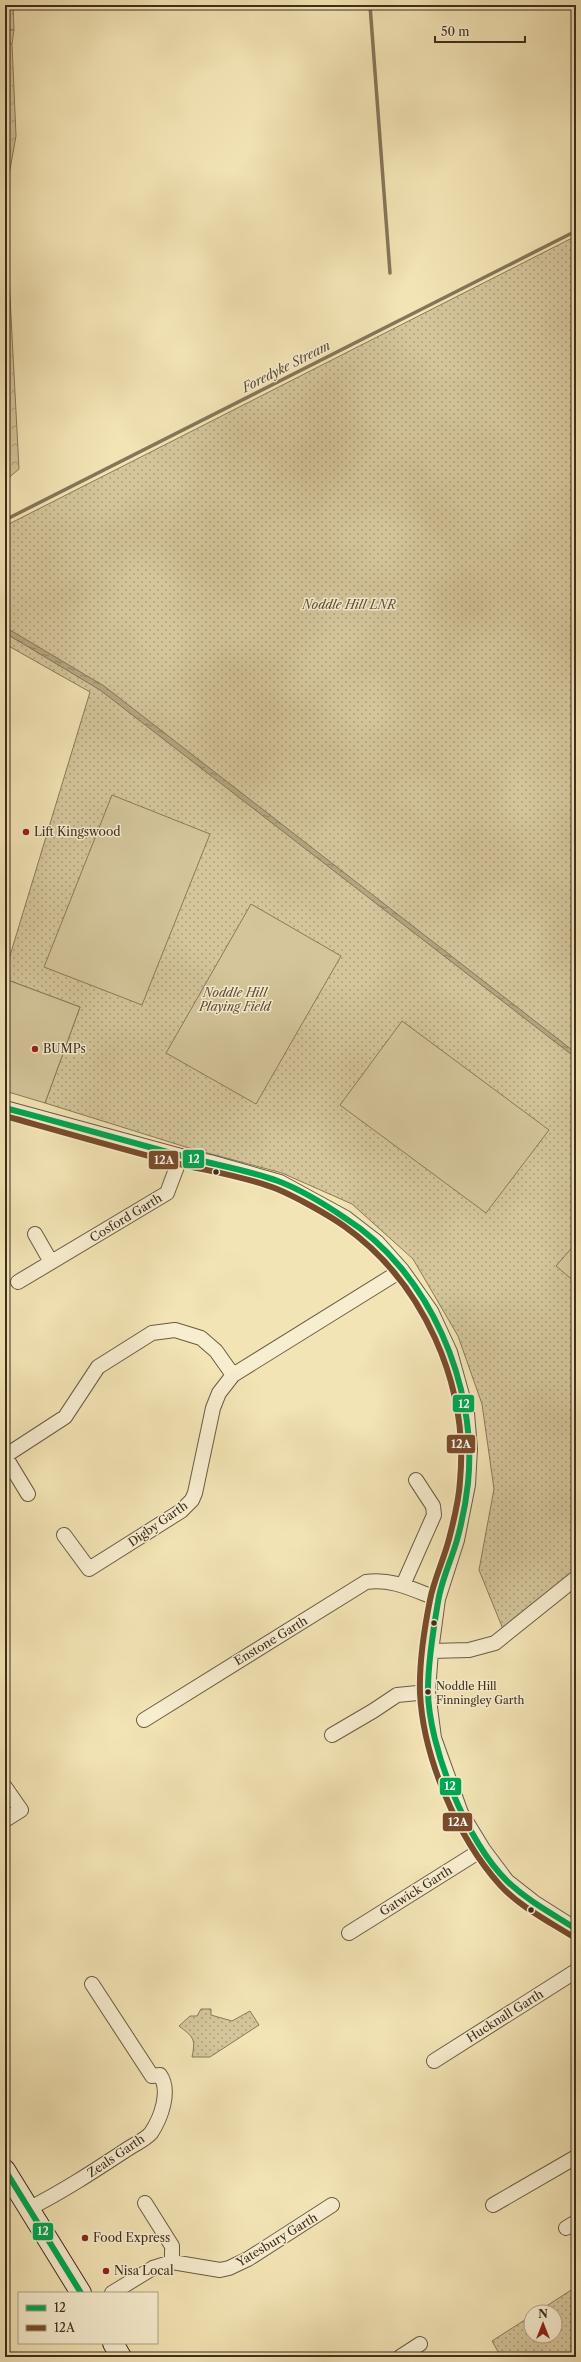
<svg xmlns="http://www.w3.org/2000/svg" width="581" height="2362" viewBox="0 0 581 2362" font-family="'Libre Caslon Text',serif">
  <style>
    .grass { fill: url(#grass-tufts); stroke: #887a5c }
    .forest { fill: url(#forest-crowns); stroke: #887a5c }
    .park { fill: url(#park-dots); stroke: #887a5c }
    .garden { fill: #d4c59b; stroke: #887a5c }
    .water { fill: url(#water-ripples); stroke: #857659 }
    .lines { fill: none; stroke-linecap: round; stroke-linejoin: round }
    .stream { stroke: #857659; stroke-width: 3.5 }
    .street-casing { stroke: #6a5c43; stroke-width: 16 }
    .secondary-casing { stroke: #3d2e1d; stroke-width: 22 }
    .street { stroke: #f7edcf; stroke-width: 14 }
    .secondary { stroke: #f7edcf; stroke-width: 20 }
    .bus-1-casing { stroke: #f7edcf; stroke-width: 9 }
    .bus-2-casing { stroke: #f7edcf; stroke-width: 9 }
    .bus-1 { stroke: #00a651; stroke-width: 6 }
    .bus-2 { stroke: #7a4b2a; stroke-width: 6 }
    .poi-dot { fill: #8f2418; stroke: #f7edcf; stroke-width: 1.5 }
    .bus-dot { fill: #3d2e1d; stroke: #f7edcf; stroke-width: 1.5 }
    .labels { text-anchor: middle; stroke-width: 3; stroke-linejoin: round; paint-order: stroke }
    .bus-label { font-size: 11px; fill: #3d2e1d; stroke: #f7edcf; text-anchor: start }
    .park-label { font-size: 12px; font-style: italic; fill: #5b4c36; stroke: #f7edcf }
    .poi-label { font-size: 12px; fill: #3d2e1d; stroke: #f7edcf; text-anchor: start }
    .street-label { font-size: 12px; fill: #3d2e1d; stroke: #f7edcf }
    .water-label { font-size: 13px; font-style: italic; fill: #5b4c36; stroke: #f7edcf }
    .line-badge { stroke: #f7edcf; stroke-width: 1.5 }
    .badge-label { font-size: 11px; text-anchor: middle; font-weight: bold; fill: #fff }
  </style>
  <defs>
    <pattern id="grass-tufts" width="24" height="20" patternUnits="userSpaceOnUse"><rect width="24" height="20" fill="#d4c59b"/><path d="M3 7l-1-3M5 7V3M7 7l1-3M15 17l-1-3M17 17v-4M19 17l1-3" fill="none" stroke="#ada07e"/></pattern>
    <pattern id="forest-crowns" width="20" height="18" patternUnits="userSpaceOnUse"><rect width="20" height="18" fill="#d4c59b"/><path d="M2 6a3 3 0 1 1 6 0M12 15a3 3 0 1 1 6 0" fill="none" stroke="#ada07e"/></pattern>
    <pattern id="park-dots" width="8" height="8" patternUnits="userSpaceOnUse"><rect width="8" height="8" fill="#d4c59b"/><path d="M2 2h.1M6 6h.1" fill="none" stroke="#ada07e" stroke-width="1.8" stroke-linecap="round"/></pattern>
    <pattern id="water-ripples" width="26" height="14" patternUnits="userSpaceOnUse"><rect width="26" height="14" fill="#b5a681"/><path d="M2 4q2-2 4 0t4 0M15 11q2-2 4 0t4 0" fill="none" stroke="#948869"/></pattern>
  </defs>
  <rect width="100%" height="100%" fill="#f3e4b5"/>
  <filter id="stains"><feTurbulence type="fractalNoise" baseFrequency=".005" numOctaves="4"/><feColorMatrix values="0 0 0 0 .2 0 0 0 0 .09 0 0 0 0 .02 0 0 0 .5 -.17"/></filter>
  <radialGradient id="worn" r=".72"><stop offset=".6" stop-color="#630" stop-opacity="0"/><stop offset="1" stop-color="#630" stop-opacity=".3"/></radialGradient>
  <path class="grass" d="M 5,29 L 14,30 L 12,44 L 5,42 Z"/>
  <path class="forest" d="M 5,5 L 13,5 L 14,30 L 5,29 Z
    M 5,42 L 12,44 L 16,136 L 5,197 Z
    M 5,201 L 19,469 L 6,480 L 5,479 Z"/>
  <path class="park" d="M 576,236 L 576,1587 L 524,1623 L 507,1639 L 479,1570 L 494,1489 L 482,1404 L 458,1336 L 413,1259 L 352,1204 L 282,1173 L 189,1148 L 45,1103 L 80,1007 L 5,979 L 5,972 L 90,692 L 5,644 L 5,526 Z
    M 201,2009 L 211,2009 L 211,2015 L 232,2021 L 250,2011 L 259,2025 L 210,2057 L 192,2057 C 196,2038 193,2037 179,2026 L 190,2016 L 197,2016 Z
    M 576,2287 L 576,2357 L 501,2357 L 492,2341 L 531,2316 L 531,2336 L 555,2336 L 555,2312 L 537,2312 Z"/>
  <path class="garden" d="M 112,795 L 210,834 L 142,1005 L 44,967 Z
    M 251,904 L 341,956 L 256,1104 L 166,1053 Z
    M 5,979 L 80,1007 L 45,1103 L 5,1091 Z
    M 402,1021 L 549,1130 L 486,1213 L 340,1105 Z
    M 576,1243 L 576,1283 L 556,1266 Z"/>
  <path class="water" d="M 5,627 L 104,686 L 576,1053 L 576,1058 L 100,690 L 5,633 Z"/>
  <g class="lines">
    <path class="stream" d="M 370,5 L 390,273
      M 5,520 L 576,231"/>
    <g class="street-casing">
      <path id="street" d="M 5,1108 L 181,1156 L 210,1162 L 280,1182 L 346,1218 L 377,1242 L 402,1270 L 431,1311 L 450,1352 L 467,1413 L 470,1449 L 468,1485 L 457,1540 L 438,1599 L 431,1651 L 428,1692 L 434,1738 L 461,1813 L 483,1849 L 507,1881 L 535,1903 L 576,1929
        M 35,1234 L 51,1262
        M 18,1282 L 167,1193 L 181,1156
        M 28,1494 L 5,1456 L 65,1417 L 98,1367 L 152,1333 L 175,1330 L 201,1338 L 216,1351 L 233,1375
        M 64,1535 L 89,1569 L 181,1511 L 192,1500 L 195,1493 L 213,1408 L 219,1393 L 233,1375 L 402,1270
        M 403,1585 L 434,1515 L 433,1506 L 416,1480
        M 431,1651 L 469,1650 L 495,1643 L 576,1578
        M 144,1720 L 366,1582 C 392,1578 414,1590 438,1599
        M 332,1735 L 373,1711 L 397,1695 L 428,1692
        M 5,1787 L 21,1810 L 5,1820
        M 349,1933 L 483,1849
        M 434,2061 L 576,1971
        M 145,2203 L 172,2246 L 172,2262
        M 493,2205 L 576,2157
        M 28,2209 C 62,2192 94,2171 126,2150 C 133,2145 145,2140 151,2133 C 161,2118 171,2091 160,2075 L 152,2076 L 92,1984
        M 566,2228 L 576,2222
        M 112,2293 L 153,2268 L 172,2262 L 220,2270 L 229,2268 L 248,2259 L 332,2205
        M 400,2357 L 420,2344"/>
    </g>
    <g class="secondary-casing">
      <path id="secondary" d="M 5,2170 L 81,2293
        M 113,2343 L 121,2357"/>
    </g>
    <use href="#street" class="street"/>
    <use href="#secondary" class="secondary"/>
    <g class="bus-1-casing">
      <path id="bus-1" d="M 5,1108 C 62,1123 119,1139 175,1154 C 209,1164 245,1169 278,1181 C 299,1189 326,1205 345,1218 C 429,1271 478,1385 468,1483 C 466,1502 462,1522 457,1540 C 451,1561 441,1581 438,1602 C 433,1631 428,1661 428,1690 C 428,1746 467,1843 508,1882 C 528,1901 553,1914 576,1929
        M 5,2170 L 81,2293"/>
    </g>
    <g class="bus-2-casing">
      <path id="bus-2" d="M 5,1116 C 62,1132 118,1148 175,1163 C 208,1171 244,1176 277,1189 C 296,1197 327,1214 344,1226 C 423,1282 469,1384 460,1481 C 459,1500 454,1520 449,1539 C 444,1559 434,1579 430,1600 C 424,1630 419,1663 420,1693 C 423,1757 457,1837 500,1885 C 519,1906 548,1921 572,1936"/>
    </g>
    <use href="#bus-1" class="bus-1"/>
    <use href="#bus-2" class="bus-2"/>
  </g>
  <g class="poi-dot">
    <circle cx="26" cy="832" r="4"/>
    <circle cx="35" cy="1049" r="4"/>
    <circle cx="85" cy="2238" r="4"/>
    <circle cx="106" cy="2271" r="4"/>
  </g>
  <g class="bus-dot">
    <circle cx="216" cy="1172" r="3.5"/>
    <circle cx="434" cy="1623" r="3.5"/>
    <circle cx="428" cy="1692" r="3.5"/>
    <circle cx="531" cy="1910" r="3.5"/>
  </g>
  <g class="labels">
    <g class="bus-label">
      <text x="436" y="1690">Noddle Hill<tspan x="436" dy="14">Finningley Garth</tspan></text>
    </g>
    <g class="park-label">
      <text x="349" y="609">Noddle Hill LNR</text>
      <text x="235" y="997">Noddle Hill<tspan x="235" dy="14">Playing Field</tspan></text>
    </g>
    <g class="poi-label">
      <text x="34" y="836">Lift Kingswood</text>
      <text x="43" y="1053">BUMPs</text>
      <text x="93" y="2242">Food Express</text>
      <text x="114" y="2275">Nisa Local</text>
    </g>
    <g class="street-label">
      <text transform="translate(126 1218) rotate(-31)" y="4">Cosford Garth</text>
      <text transform="translate(158 1524) rotate(-35)" y="4">Digby Garth</text>
      <text transform="translate(271 1641) rotate(-31)" y="4">Enstone Garth</text>
      <text transform="translate(416 1891) rotate(-32)" y="4">Gatwick Garth</text>
      <text transform="translate(505 2016) rotate(-32)" y="4">Hucknall Garth</text>
      <text transform="translate(116 2156) rotate(-34)" y="4">Zeals Garth</text>
      <text transform="translate(277 2240) rotate(-31)" y="4">Yatesbury Garth</text>
    </g>
    <g class="water-label">
      <text transform="translate(286 366) rotate(-27)" y="5">Foredyke Stream</text>
    </g>
  </g>
  <g class="line-badge">
    <rect x="182" y="1149" width="23" height="20" rx="4" fill="#00a651"/>
    <rect x="148" y="1150" width="31" height="20" rx="4" fill="#7a4b2a"/>
    <rect x="452" y="1394" width="23" height="19" rx="4" fill="#00a651"/>
    <rect x="446" y="1434" width="30" height="20" rx="4" fill="#7a4b2a"/>
    <rect x="439" y="1777" width="23" height="19" rx="4" fill="#00a651"/>
    <rect x="442" y="1812" width="31" height="20" rx="4" fill="#7a4b2a"/>
    <rect x="32" y="2222" width="22" height="19" rx="4" fill="#00a651"/>
  </g>
  <g class="badge-label">
    <text x="194" y="1163">12</text>
    <text x="164" y="1164">12A</text>
    <text x="464" y="1408">12</text>
    <text x="461" y="1448">12A</text>
    <text x="450" y="1790">12</text>
    <text x="458" y="1826">12A</text>
    <text x="43" y="2235">12</text>
  </g>
  <rect width="581" height="2362" fill="none" stroke="#f3e4b5" stroke-width="20"/>
  <rect x="6" y="6" width="569" height="2350" fill="none" stroke="#3d2e1d" stroke-width="2"/>
  <rect x="10" y="10" width="561" height="2342" fill="none" stroke="#3d2e1d"/>
  <rect x="18" y="2292" width="140" height="52" fill="#f7edcf" stroke="#ada188"/>
  <rect x="26" y="2305" width="20" height="6" fill="#00a651" stroke="#ada188"/>
  <text x="54" y="2312" font-size="12" fill="#3d2e1d">12</text>
  <rect x="26" y="2325" width="20" height="6" fill="#7a4b2a" stroke="#ada188"/>
  <text x="54" y="2332" font-size="12" fill="#3d2e1d">12A</text>
  <g transform="translate(543 2324)"><circle r="19" fill="#f7edcf" stroke="#ada188"/>
  <path d="M0-3L7 15L0 10L-7 15Z" fill="#8f2418"/>
  <text y="-6" font-size="11" font-weight="bold" text-anchor="middle" fill="#3d2e1d">N</text>
  </g>
  <path d="M435 36v6h90v-6" fill="none" stroke="#3d2e1d" stroke-width="2"/>
  <text x="441" y="36" font-size="12" fill="#3d2e1d" stroke="#f7edcf" stroke-width="3" paint-order="stroke">50 m</text>
  <rect width="100%" height="100%" filter="url(#stains)"/>
  <rect width="100%" height="100%" fill="url(#worn)"/>
</svg>
